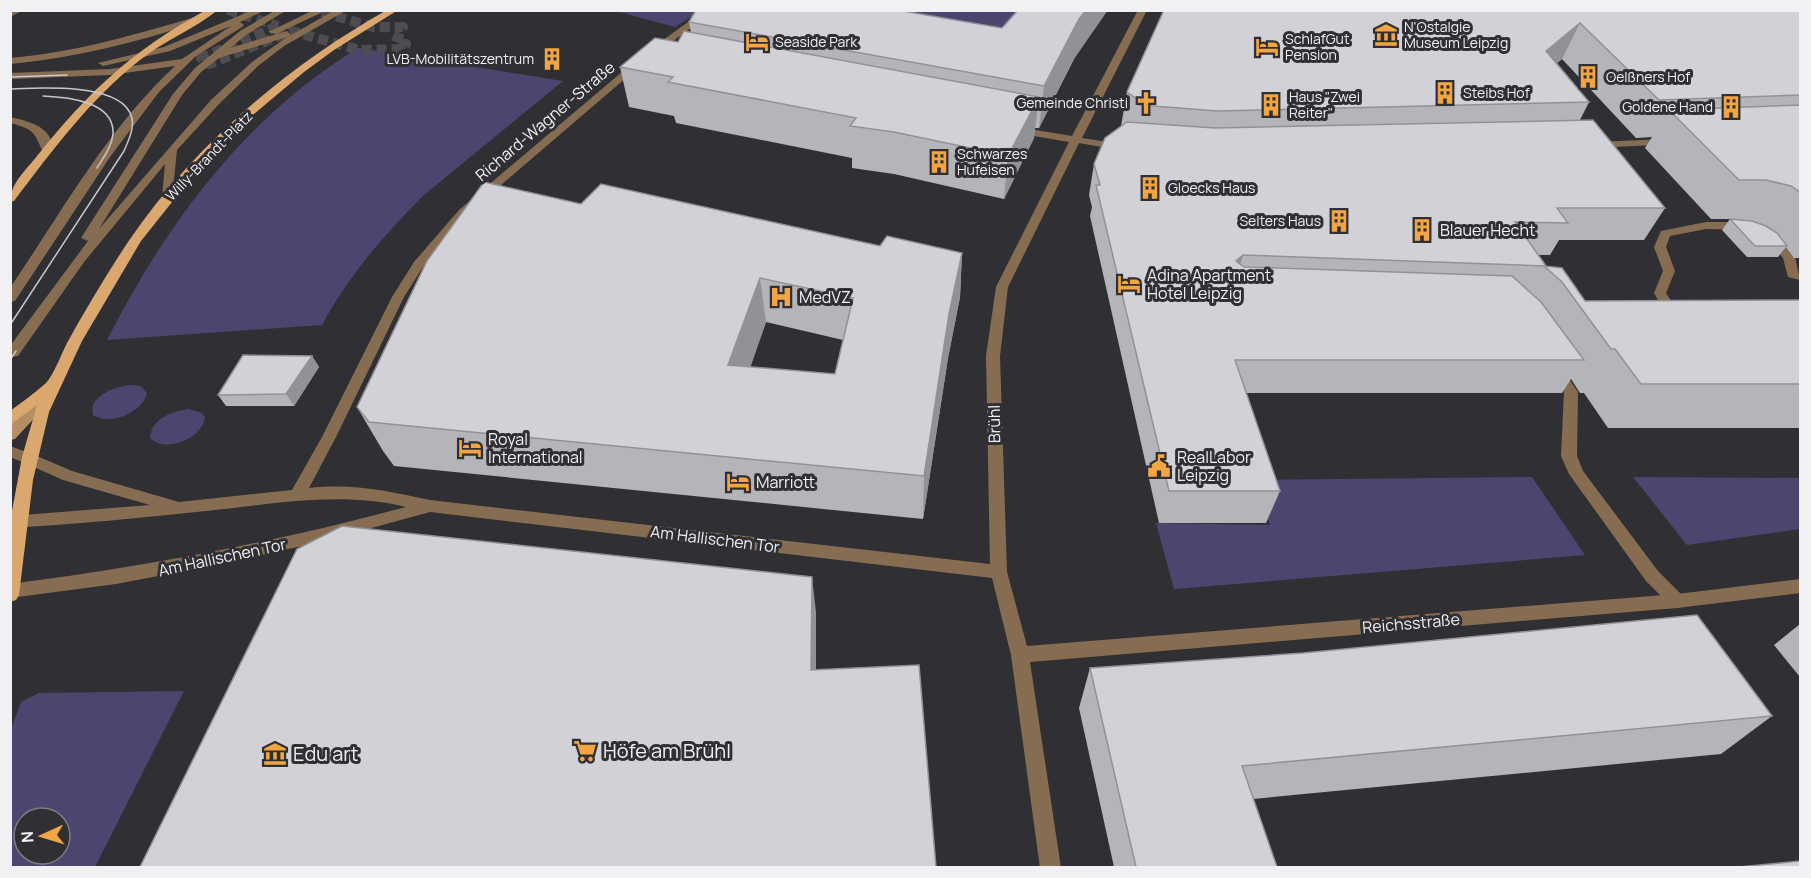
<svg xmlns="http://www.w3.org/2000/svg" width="1811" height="878" viewBox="0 0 1811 878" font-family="Manrope,sans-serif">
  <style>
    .green { fill: #4a466f; fill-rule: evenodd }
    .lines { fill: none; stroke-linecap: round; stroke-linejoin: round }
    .street-tunnel { stroke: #4d4d51; stroke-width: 10; stroke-dasharray: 10 5; stroke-linecap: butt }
    .lane { fill: #866d52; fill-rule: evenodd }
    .street { fill: #866d52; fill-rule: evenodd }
    .secondary { fill: #b58e63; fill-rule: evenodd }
    .primary { fill: #daa86f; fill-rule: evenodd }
    .tram { stroke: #c8c8cb; stroke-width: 1.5 }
    .wall { fill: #b4b4b9; fill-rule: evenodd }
    .shaded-wall { fill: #929296 }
    .building { fill: #d1d1d7; stroke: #929296; stroke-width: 1.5; fill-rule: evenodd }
    .labels { text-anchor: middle; stroke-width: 6; stroke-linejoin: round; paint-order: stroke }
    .far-poi-label { font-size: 14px; fill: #f1f1f4; stroke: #303034; text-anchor: start }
    .far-street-label { font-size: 14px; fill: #f1f1f4; stroke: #303034 }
    .street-label { font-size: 16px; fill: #f1f1f4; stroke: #303034 }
    .poi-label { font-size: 16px; fill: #f1f1f4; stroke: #303034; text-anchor: start }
    .near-poi-label { font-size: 20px; fill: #f1f1f4; stroke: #303034; text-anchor: start }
  </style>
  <rect width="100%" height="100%" fill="#303034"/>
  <path class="green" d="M 616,11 L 700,11 L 675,27 Z
    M 862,11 L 1040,11 L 1009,52 Z
    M 358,48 L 563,81 L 424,195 C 384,235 349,275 322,325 L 107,340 C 166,224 245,117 358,48 Z
    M 132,385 L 140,386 L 147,393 C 142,413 110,426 93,415 C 88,395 117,386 132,385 Z
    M 189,409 L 202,413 L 205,417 C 203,438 166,454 150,438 C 151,419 172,411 189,409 Z
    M 1532,477 L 1585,555 L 1174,589 L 1156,523 L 1270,525 L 1254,480 Z
    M 1633,477 L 1800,478 L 1800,529 L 1687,545 Z
    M 184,691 L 95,867 L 11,867 L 11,729 L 21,702 L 39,693 ZM 24,818 L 60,818 L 60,854 L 24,854 Z"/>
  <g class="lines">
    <path class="street-tunnel" d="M 228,10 L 278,26
      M 278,26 L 201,58 L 209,64 L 292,31 L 359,50 L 404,49 L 406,44 L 395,43 L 403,27 L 373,27 L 315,10"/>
    <path class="lane" d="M 10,10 L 23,10 L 10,17 Z
      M 253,10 L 266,10 L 240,22 L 244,25 L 242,27 L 196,56 L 159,92 L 110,157 L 15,301 L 10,302 L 10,288 C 61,213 108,128 175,66 L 110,75 L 10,79 L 10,73 L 110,69 L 182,59 L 231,26 L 170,51 L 103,66 L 98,63 L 164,47 Z
      M 276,10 L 287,10 L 246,35 L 230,48 L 287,31 L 291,35 L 335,10 L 347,10 L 284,46 L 258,66 L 219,104 L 177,150 L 172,199 L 164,199 L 162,197 L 165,164 L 84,262 L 18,356 L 10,357 L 10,346 L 88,241 L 81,238 L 173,94 L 195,68 L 240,31 ZM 287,37 L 252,62 L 211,100 L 99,229 L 182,95 L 201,72 L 219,58 Z
      M 314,10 L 327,10 L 276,34 L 268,32 Z
      M 1706,222 L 1746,222 L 1752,226 L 1746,230 L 1706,229 L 1670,236 L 1666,247 L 1675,271 L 1666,293 L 1682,318 L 1675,322 L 1670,321 L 1654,293 L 1663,271 L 1654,247 L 1661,231 Z
      M 1771,232 L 1775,233 L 1795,257 L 1800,280 L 1788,277 L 1783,258 L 1765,236 Z
      M 1555,364 L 1560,366 L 1578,392 L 1577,456 L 1583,471 L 1658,571 L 1683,596 L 1686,601 L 1683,606 L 1677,608 L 1671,606 L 1646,581 L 1569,474 L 1561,456 L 1564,392 L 1548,369 Z
      M 10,446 L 35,455 L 38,459 L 35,463 L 30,465 L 10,457 Z"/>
    <path class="street" d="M 705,10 L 716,10 L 648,59 L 467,214 L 423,267 L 404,297 L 336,437 L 309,488 C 351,483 389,491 430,500 L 990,564 L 986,356 L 996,287 L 1069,142 L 1017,133 L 1012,130 L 1017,127 L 1072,136 L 1138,10 L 1147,10 L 1082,138 L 1120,144 L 1125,147 L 1120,150 L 1079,143 L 1008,287 L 1000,356 L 1007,572 L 1027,646 L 1677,594 L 1800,579 L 1800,593 L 1677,608 L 1030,662 L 1061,868 L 1040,868 L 1011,655 L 992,578 L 430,512 L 324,541 L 221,564 L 116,584 L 10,598 L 10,584 C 144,567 276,542 406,507 C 340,491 273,504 206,511 C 141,518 76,524 10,528 L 10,516 L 150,505 L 63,480 L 25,463 L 22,459 L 25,455 L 30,453 L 72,471 L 179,502 L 292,490 L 322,437 L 392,297 L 414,262 L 459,210 L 642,55 Z
      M 196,17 L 199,18 L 199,22 C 137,42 76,58 10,64 L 10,58 C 78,52 132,35 196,17 Z
      M 10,117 C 28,121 57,128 51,152 L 43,152 C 34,132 34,129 10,123 Z
      M 1669,139 L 1674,142 L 1673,144 L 1594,148 L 1589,145 L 1594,142 Z"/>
    <path class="secondary" d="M 49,388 L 56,393 L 54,397 L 15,439 L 10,440 L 10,425 L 44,389 Z"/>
    <path class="primary" d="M 206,10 L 218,10 C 194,29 164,41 140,60 C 90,99 52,151 14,201 L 10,202 C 10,184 26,170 37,156 C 90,90 132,51 206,10 Z
      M 387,10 L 398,10 L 334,50 L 304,72 L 248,119 L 196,172 L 141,241 L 82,341 L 49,412 L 33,480 L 19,595 L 16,600 L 10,602 L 10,522 L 22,457 L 37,405 L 10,425 L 10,411 C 22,402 35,393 46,383 C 53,376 62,353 67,343 C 86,309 106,275 128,242 C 193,146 286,67 387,10 Z"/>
    <path class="tram" d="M 10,77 L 67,75
      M 10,89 C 39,88 112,83 129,111 C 137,124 129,139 124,151 L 10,325
      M 43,96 C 66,97 115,101 113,134 C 112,147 103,158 97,168
      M 10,360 L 16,351"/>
  </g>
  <path class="wall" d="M 1164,10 L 1800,10 L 1800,258 L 1794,258 L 1786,247 L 1778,257 L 1747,257 L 1722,230 L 1730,219 L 1711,219 L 1645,148 L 1652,137 L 1636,138 L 1562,59 L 1557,63 L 1589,102 L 1580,120 L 1665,208 L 1644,240 L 1559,240 L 1550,255 L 1538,255 L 1546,266 L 1585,301 L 1800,300 L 1800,428 L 1608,428 L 1584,393 L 1580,393 L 1571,379 L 1562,393 L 1246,393 L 1280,491 L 1266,523 L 1159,523 L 1090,216 L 1092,207 L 1089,195 L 1094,164 L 1121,126 L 1127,92 Z
    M 689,22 L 1074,59 L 1039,128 L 1035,128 L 1034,138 L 1004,199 L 894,174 L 852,168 L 852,158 L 676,123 L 674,116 L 629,107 L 620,67 L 678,42 L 691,33 Z
    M 581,204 L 880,246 L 962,253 L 960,297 L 948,358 L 923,519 L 394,466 L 383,451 L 357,407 ZM 766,322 L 843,340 L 835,374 L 750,367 Z
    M 312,356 L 319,367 L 294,406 L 226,406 L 218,395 Z
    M 1800,624 L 1800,677 L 1774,645 Z
    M 1090,668 L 1772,716 L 1721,754 L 1253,799 L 1277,867 L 1114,867 L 1079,708 Z"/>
  <path class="shaded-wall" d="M 1086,10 L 1108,10 L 1074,59 L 1039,128 L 1044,86 L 1079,19 Z
    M 1580,23 L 1562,59 L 1528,88 L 1546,51 Z
    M 1039,97 L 1034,138 L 1004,199 L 1008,156 Z
    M 962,253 L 960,297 L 948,358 L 923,519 L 924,476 L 949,314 Z
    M 1243,255 L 1233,287 L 1236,261 Z
    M 760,278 L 766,322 L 736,409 L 728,365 Z
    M 312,356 L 319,367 L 294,406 L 286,394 Z
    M 812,577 L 816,612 L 816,703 L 811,670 Z"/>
  <path class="building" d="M 696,10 L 897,10 L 1002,28 L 1018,10 L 1086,10 L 1079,19 L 1044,86 L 689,22 Z
    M 1164,10 L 1800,10 L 1800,95 L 1659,100 L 1580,23 L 1546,51 L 1589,102 L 1217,111 L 1140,105 L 1143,103 L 1127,92 Z
    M 684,31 L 1039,97 L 1008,156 L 894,132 L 850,126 L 856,118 L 668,82 L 673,77 L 620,67 L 655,38 L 678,42 Z
    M 1800,105 L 1800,192 L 1791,186 L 1766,180 L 1739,180 L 1669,110 Z
    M 1593,120 L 1665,208 L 1557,208 L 1568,223 L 1515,222 L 1546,266 L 1243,255 L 1236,261 L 1244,267 L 1512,276 L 1541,302 L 1584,360 L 1235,360 L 1280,491 L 1169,491 L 1096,185 L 1100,185 L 1094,164 L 1105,138 L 1127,122 L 1215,128 Z
    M 484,182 L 581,204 L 601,184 L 880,246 L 887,236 L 962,253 L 949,314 L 924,476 L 369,422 L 357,407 L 427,261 ZM 760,278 L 853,298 L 835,374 L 728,365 Z
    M 1730,219 L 1752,221 L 1766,226 L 1777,233 L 1787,246 L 1755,246 Z
    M 1544,266 L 1562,268 L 1585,301 L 1800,300 L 1800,384 L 1641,384 L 1615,349 L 1611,349 L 1562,282 Z
    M 243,355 L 312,356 L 286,394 L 218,395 Z
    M 342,526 L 812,577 L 811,670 L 919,665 L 936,867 L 140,867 L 297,549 Z
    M 1697,615 L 1772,716 L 1242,766 L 1277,867 L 1136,867 L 1090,668 L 1303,653 Z
    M 1800,861 L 1800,867 L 1739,867 Z"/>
  <defs>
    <g id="museum-bare" transform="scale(1.8)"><path d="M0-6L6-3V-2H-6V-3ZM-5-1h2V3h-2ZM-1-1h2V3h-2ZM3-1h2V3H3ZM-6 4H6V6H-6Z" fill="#f2a541" stroke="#303034" stroke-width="2.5" paint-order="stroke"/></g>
    <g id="hotel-bare" transform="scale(1.8)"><path d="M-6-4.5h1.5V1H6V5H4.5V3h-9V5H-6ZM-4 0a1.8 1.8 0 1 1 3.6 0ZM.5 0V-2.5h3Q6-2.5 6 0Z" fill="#f2a541" stroke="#303034" stroke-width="2.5" paint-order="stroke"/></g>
    <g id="building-bare" transform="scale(1.8)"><path d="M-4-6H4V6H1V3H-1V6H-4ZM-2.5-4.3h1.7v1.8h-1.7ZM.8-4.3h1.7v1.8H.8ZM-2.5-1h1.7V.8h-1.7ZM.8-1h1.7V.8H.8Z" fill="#f2a541" stroke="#303034" stroke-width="2.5" paint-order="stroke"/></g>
    <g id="church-bare" transform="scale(1.8)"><path d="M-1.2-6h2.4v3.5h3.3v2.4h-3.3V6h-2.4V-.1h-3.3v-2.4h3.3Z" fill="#f2a541" stroke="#303034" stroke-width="2.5" paint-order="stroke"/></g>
    <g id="hospital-bare" transform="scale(1.8)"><path d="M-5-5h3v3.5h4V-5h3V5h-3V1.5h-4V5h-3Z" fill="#f2a541" stroke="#303034" stroke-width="2.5" paint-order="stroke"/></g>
    <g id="civic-bare" transform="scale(1.8)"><path d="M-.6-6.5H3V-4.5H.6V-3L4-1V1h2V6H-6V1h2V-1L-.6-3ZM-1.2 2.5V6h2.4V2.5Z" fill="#f2a541" stroke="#303034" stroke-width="2.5" paint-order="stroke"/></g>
    <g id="supermarket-bare" transform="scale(1.8)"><path d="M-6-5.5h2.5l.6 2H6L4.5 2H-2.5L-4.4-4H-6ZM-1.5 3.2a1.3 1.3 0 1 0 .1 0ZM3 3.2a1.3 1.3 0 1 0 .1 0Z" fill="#f2a541" stroke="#303034" stroke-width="2.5" paint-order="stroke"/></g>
  </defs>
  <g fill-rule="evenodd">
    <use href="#museum-bare" x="1386" y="35"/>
    <use href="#hotel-bare" x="757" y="42"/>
    <use href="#hotel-bare" x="1267" y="47"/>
    <use href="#building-bare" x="552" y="59"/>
    <use href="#building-bare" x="1588" y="77"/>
    <use href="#building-bare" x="1445" y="93"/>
    <use href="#church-bare" x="1146" y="103"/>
    <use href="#building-bare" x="1271" y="105"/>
    <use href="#building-bare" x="1731" y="107"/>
    <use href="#building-bare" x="939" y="162"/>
    <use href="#building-bare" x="1150" y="188"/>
    <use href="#building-bare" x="1339" y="221"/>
    <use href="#building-bare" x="1422" y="230"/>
    <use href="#hotel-bare" x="1129" y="284"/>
    <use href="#hospital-bare" x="781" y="297"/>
    <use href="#hotel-bare" x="470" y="448"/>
    <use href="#civic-bare" x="1159" y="466"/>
    <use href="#hotel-bare" x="738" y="482"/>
    <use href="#supermarket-bare" x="585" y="751"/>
    <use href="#museum-bare" x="275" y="754"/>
  </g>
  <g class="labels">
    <g class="far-poi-label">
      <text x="1404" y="32">N'Ostalgie<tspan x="1404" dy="16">Museum Leipzig</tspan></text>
      <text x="1285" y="44">SchlafGut<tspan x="1285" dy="16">Pension</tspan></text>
      <text x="775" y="47">Seaside Park</text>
      <text x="534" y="64" text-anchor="end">LVB-Mobilitätszentrum</text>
      <text x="1606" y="82">Oelßners Hof</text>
      <text x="1463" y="98">Steibs Hof</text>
      <text x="1289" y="102">Haus "Zwei<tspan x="1289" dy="16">Reiter"</tspan></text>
      <text x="1128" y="108" text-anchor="end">Gemeinde Christi</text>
      <text x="1713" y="112" text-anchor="end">Goldene Hand</text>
      <text x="957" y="159">Schwarzes<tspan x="957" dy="16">Hufeisen</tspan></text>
      <text x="1168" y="193">Gloecks Haus</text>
      <text x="1321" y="226" text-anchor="end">Selters Haus</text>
    </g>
    <g class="far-street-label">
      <text transform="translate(209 156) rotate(-46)" y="5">Willy-Brandt-Platz</text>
    </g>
    <g class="street-label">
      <text transform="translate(545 121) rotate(-40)" y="6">Richard-Wagner-Straße</text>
      <text transform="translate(994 424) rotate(-91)" y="6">Brühl</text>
      <text transform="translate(715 539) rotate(7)" y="6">Am Hallischen Tor</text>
      <text transform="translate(222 557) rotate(-12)" y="6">Am Hallischen Tor</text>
      <text transform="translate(1411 623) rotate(-5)" y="6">Reichsstraße</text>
    </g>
    <g class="poi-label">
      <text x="1440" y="236">Blauer Hecht</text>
      <text x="1147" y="281">Adina Apartment<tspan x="1147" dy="18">Hotel Leipzig</tspan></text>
      <text x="799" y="303">MedVZ</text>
      <text x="488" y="445">Royal<tspan x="488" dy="18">International</tspan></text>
      <text x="1177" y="463">RealLabor<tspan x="1177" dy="18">Leipzig</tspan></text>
      <text x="756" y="488">Marriott</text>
    </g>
    <g class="near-poi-label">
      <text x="603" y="758">Höfe am Brühl</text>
      <text x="293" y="761">Edu art</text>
    </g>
  </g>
  <rect width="1811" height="878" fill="none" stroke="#f1f1f4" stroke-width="24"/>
  <g transform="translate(42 836) rotate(266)"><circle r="28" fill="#303034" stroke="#7d7d81" stroke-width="1.5"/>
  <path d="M0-4.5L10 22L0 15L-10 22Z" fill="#f2a541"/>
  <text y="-9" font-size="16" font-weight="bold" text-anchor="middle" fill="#f1f1f4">N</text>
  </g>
</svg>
